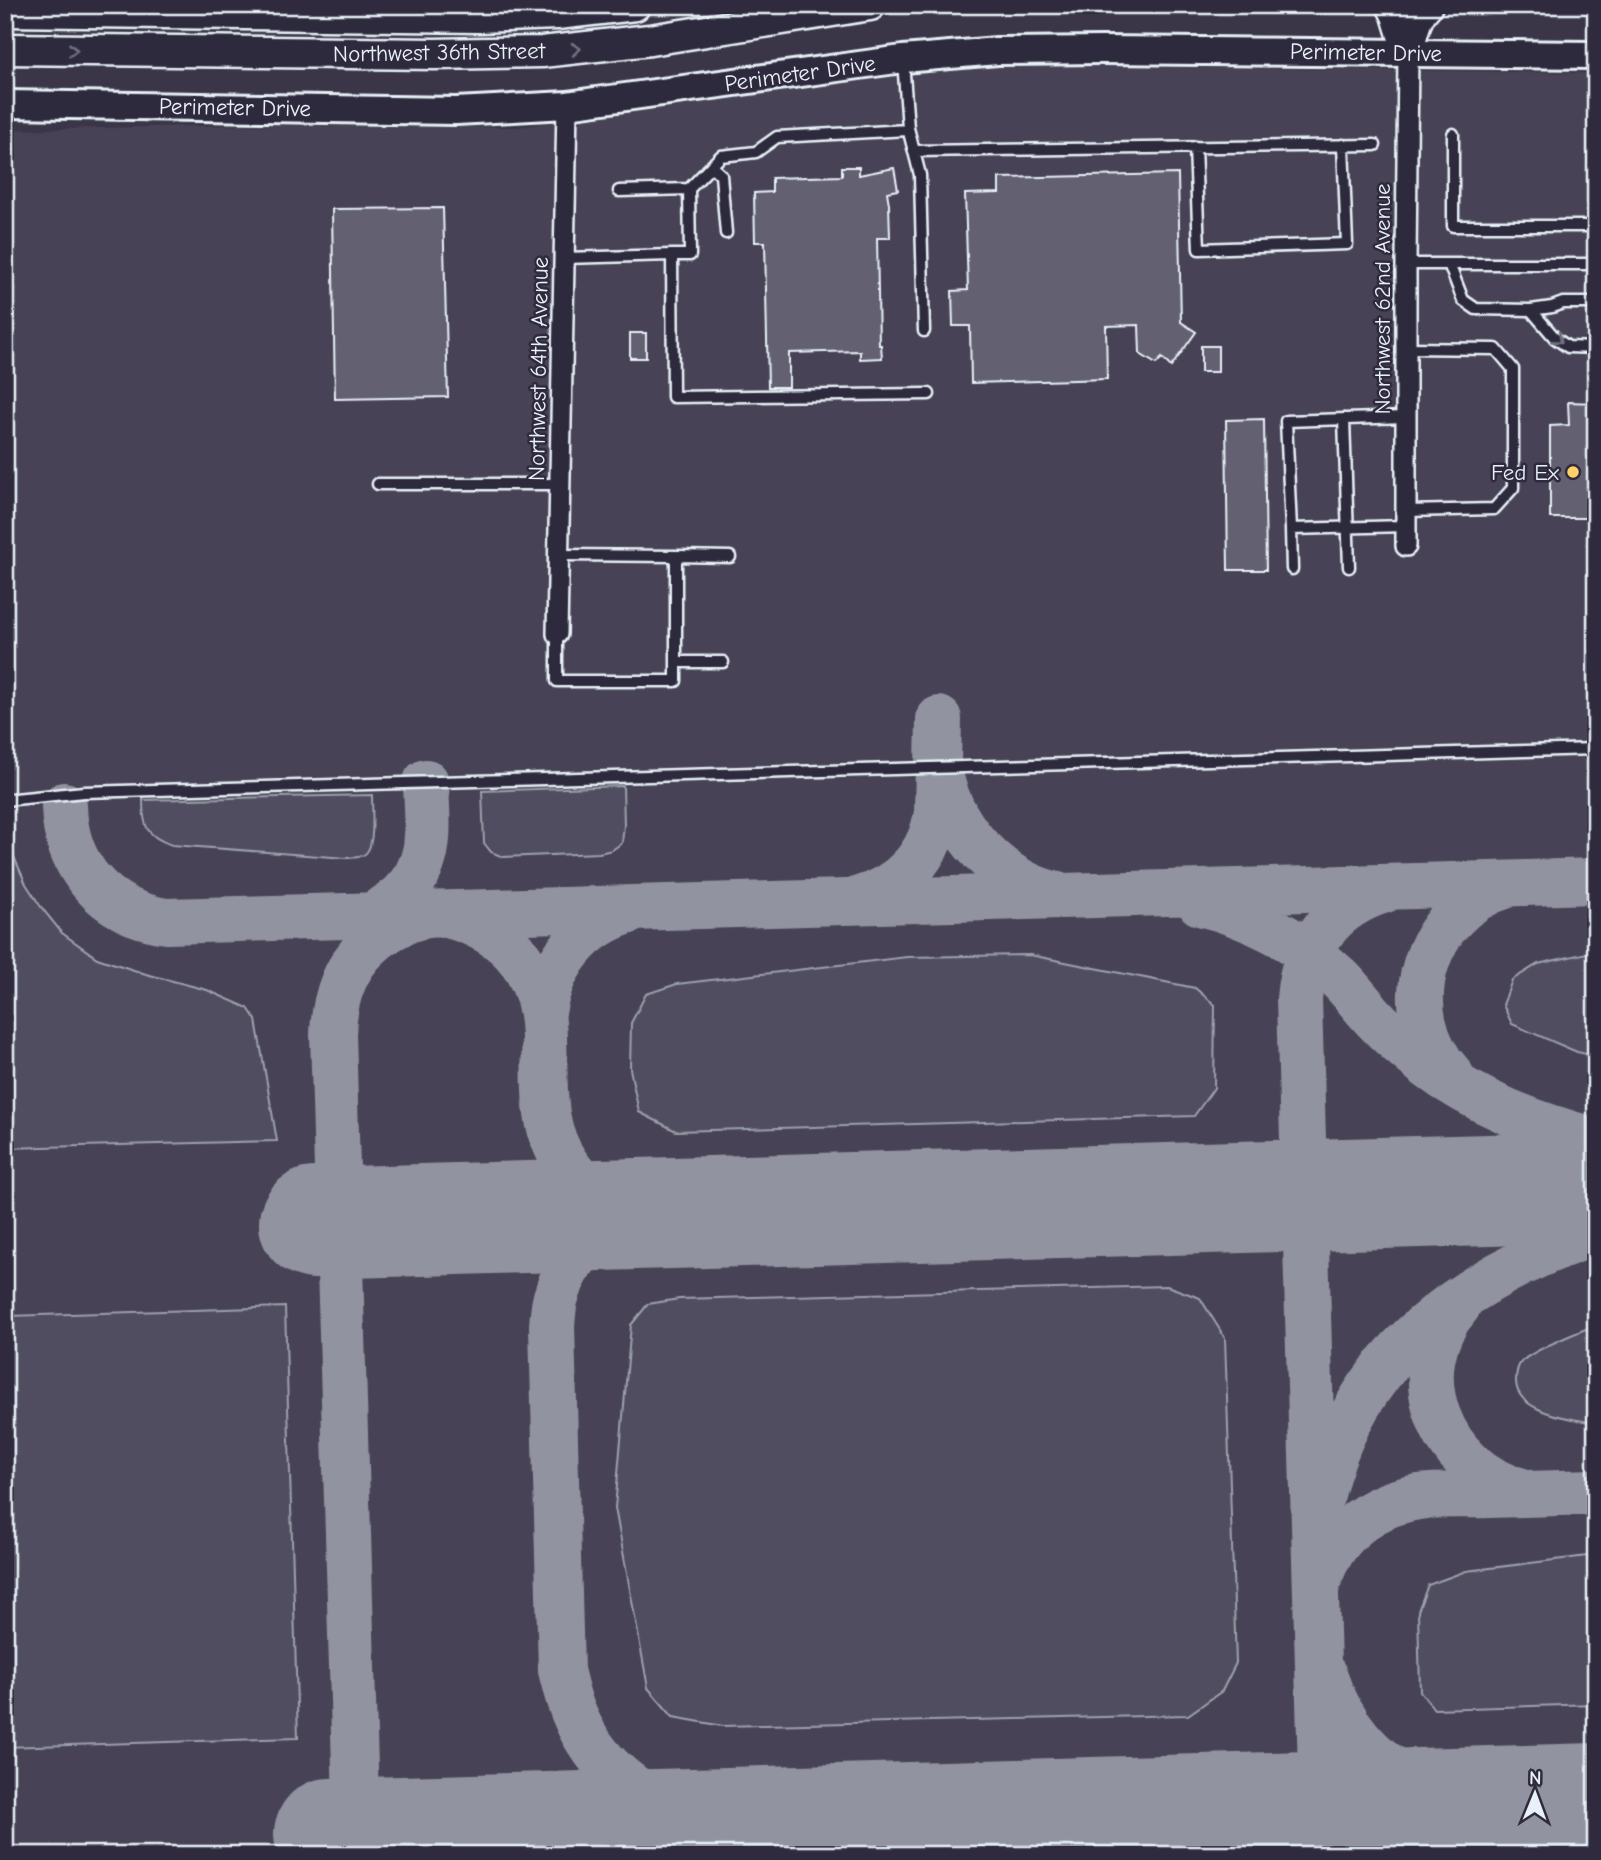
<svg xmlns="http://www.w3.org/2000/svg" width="1601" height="1860" viewBox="0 0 1601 1860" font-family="'Comic Neue',sans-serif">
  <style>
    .built { fill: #464354 }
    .green { fill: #504e5f; stroke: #9ca0ac; stroke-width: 2 }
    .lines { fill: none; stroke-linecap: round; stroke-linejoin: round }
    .taxiway { stroke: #9194a0; stroke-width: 46 }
    .runway { stroke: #9194a0; stroke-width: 112 }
    .building { fill: #636171; stroke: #e8f1f8; stroke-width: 2 }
    .lane-casing { stroke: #e8f1f8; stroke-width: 15 }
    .street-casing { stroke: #e8f1f8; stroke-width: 24 }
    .secondary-casing { stroke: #e8f1f8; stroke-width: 32 }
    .primary-casing { stroke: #e8f1f8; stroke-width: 35 }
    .lane { stroke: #2f2a3d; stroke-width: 10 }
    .street { stroke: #2f2a3d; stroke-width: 19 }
    .secondary { stroke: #2f2a3d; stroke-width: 26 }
    .primary { stroke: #2f2a3d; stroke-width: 30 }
    .oneway { stroke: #70707e }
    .poi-dot { fill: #ffd166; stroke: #2f2a3d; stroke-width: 2.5 }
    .labels { text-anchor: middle; stroke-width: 5; stroke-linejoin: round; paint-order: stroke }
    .street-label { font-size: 23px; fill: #e8f1f8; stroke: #2f2a3d }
    .poi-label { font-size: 23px; fill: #e8f1f8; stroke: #2f2a3d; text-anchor: end }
  </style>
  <rect width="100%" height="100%" fill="#3a3648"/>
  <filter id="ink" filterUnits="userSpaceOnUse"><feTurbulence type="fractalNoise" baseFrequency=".0143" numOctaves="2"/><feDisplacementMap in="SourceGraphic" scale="14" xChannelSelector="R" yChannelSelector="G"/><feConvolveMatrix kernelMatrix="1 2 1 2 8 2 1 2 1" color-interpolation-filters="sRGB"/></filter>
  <g filter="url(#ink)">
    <path class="built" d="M 1084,66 L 1596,73 L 1596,1855 L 5,1855 L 5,130 L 247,125 L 517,127 L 931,71 L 991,67 Z"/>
    <path class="green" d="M 623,786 L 624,825 L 622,843 L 612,850 L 599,853 L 503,857 L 491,852 L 484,843 L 482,791 Z
      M 372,795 C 372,809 375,842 367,852 C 362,858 353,858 346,858 L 172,845 C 146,836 143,827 143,800 Z
      M 5,826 L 10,848 L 26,884 L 41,907 L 62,933 L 97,958 L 146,974 L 207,990 L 248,1008 L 256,1020 L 277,1141 L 5,1148 Z
      M 1596,951 L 1596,1056 L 1577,1052 L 1512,1024 L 1503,1005 L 1512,980 L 1538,964 Z
      M 1030,955 L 1195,988 L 1215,1005 L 1214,1088 L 1194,1116 L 676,1131 L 639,1112 L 630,1069 L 631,1023 L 646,994 L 677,984 L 907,957 Z
      M 5,1200 L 9,1316 L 285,1307 L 298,1738 L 5,1747 Z
      M 1167,1286 L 1200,1298 L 1225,1338 L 1236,1663 L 1222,1691 L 1188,1715 L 723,1726 L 673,1717 L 648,1688 L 615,1508 L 631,1325 L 648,1304 L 679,1299 Z
      M 1596,1325 L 1596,1423 C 1572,1419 1516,1413 1516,1381 C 1516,1374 1517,1366 1522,1361 C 1536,1349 1578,1332 1596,1325 Z
      M 1596,1555 L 1596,1704 L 1434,1709 L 1420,1691 L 1418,1611 L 1428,1585 L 1466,1571 Z"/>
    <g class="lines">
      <path class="taxiway" d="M 941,778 C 954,831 999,881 1054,894
        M 64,805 C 65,867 105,913 167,921 L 1596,881
        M 859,899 C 901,887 931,856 937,812 L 939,719
        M 1200,903 C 1252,915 1302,942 1340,979 C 1353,992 1365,1009 1378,1022 C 1393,1038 1410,1052 1426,1065 C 1476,1103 1536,1125 1596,1141
        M 369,916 C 382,911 391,904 401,895 C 435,862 427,825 426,782
        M 543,1012 C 551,963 582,925 629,911
        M 1451,1075 C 1393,1012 1423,910 1505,886
        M 660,1215 C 651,1216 641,1216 632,1219 C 598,1227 567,1260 557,1294 C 553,1304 553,1316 552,1326 L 561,1670 C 565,1686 568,1701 575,1716 C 599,1773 654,1811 715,1819 C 752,1823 790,1821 827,1820
        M 1458,1306 C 1400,1371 1441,1472 1522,1491
        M 1322,1494 C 1356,1355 1466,1276 1596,1233
        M 1316,1589 C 1329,1538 1367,1505 1418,1497 C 1440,1494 1465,1496 1488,1495 C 1524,1494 1560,1493 1596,1492
        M 1324,1675 C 1339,1720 1372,1763 1417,1782 C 1452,1796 1491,1797 1528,1801
        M 1322,1806 L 1299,999 C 1303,944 1332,906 1385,890
        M 357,1834 L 333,1034 C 334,1001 343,970 367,947 C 391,924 425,907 458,918 C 482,926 503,937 519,958 C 569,1023 521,1100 567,1165 C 596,1206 627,1208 673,1213
        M 1339,1855 C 1377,1818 1422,1808 1473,1805"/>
      <path class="runway" d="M 315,1223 L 1596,1187
        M 330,1834 L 1596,1799"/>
    </g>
    <path class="building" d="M 842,167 L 859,167 L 859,175 L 894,168 L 898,190 L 887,192 L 889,204 L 890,238 L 877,238 L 879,345 L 881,345 L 882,358 L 860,359 L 860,351 L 789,353 L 789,387 L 768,387 L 765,242 L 755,242 L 754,193 L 772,192 L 772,178 L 842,176 Z
      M 1178,174 L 1181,322 L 1196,332 L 1171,367 L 1162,358 L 1156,364 L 1140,354 L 1139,325 L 1106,326 L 1107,379 L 971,383 L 970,326 L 953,326 L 952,291 L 968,290 L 965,194 L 999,193 L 999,178 Z
      M 443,208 L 448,397 L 335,399 L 332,209 Z
      M 630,333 L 646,333 L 646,358 L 630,358 Z
      M 1201,346 L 1218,346 L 1218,372 L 1201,372 Z
      M 1568,402 L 1596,403 L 1596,518 L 1550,518 L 1550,426 L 1569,425 Z
      M 1264,419 L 1266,570 L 1228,570 L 1226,420 Z"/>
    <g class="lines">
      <g class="lane-casing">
        <path id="lane" d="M 903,60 L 908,128 L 920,175 L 924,331
          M 1453,134 L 1453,226 L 1596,226
          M 1195,147 L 1199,249 L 1347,244 L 1343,145
          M 914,151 L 1375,145
          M 711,166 L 721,175 L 726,233
          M 619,191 L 689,189 L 721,156 L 756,152 L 777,137 L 908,130
          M 672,255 L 690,255 L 689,189
          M 564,258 L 672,255 L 673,397 L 929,394
          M 1406,264 L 1596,264
          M 1449,264 L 1463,300 L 1476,309 L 1531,310 L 1552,307 L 1563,303 L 1596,303
          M 1531,310 L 1555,338 L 1568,347 L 1596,348
          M 1406,348 L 1496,349 L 1513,369 L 1513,488 L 1494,509 L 1406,511
          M 1406,417 L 1286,421 L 1291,529 L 1406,526
          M 1344,419 L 1349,567
          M 378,484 L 560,484
          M 1291,529 L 1292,569
          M 676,556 L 730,557
          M 557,634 L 557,681 L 676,681 L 676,556 L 559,555
          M 676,662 L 723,662
          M 5,800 L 84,792 L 1596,749"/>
      </g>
      <g class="street-casing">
        <path id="street" d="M 1406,546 L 1406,264 L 1408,52
          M 557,634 L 567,105"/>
      </g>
      <g class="secondary-casing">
        <path id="secondary" d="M 5,104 L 456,111 L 567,105 L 903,59 L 997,51 L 1102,50 L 1596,55"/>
      </g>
      <g class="primary-casing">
        <path id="primary" d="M 1392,5 L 1397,15 L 1408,51
          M 5,11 L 479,17 L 557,14 L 635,5
          M 5,49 L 434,54 L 542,52 L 650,40 L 870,5
          M 1408,52 C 1412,35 1414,18 1427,5"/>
      </g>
      <use href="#lane" class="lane"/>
      <use href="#street" class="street"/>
      <use href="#secondary" class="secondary"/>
      <use href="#primary" class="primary"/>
    </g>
    <defs><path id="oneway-chevron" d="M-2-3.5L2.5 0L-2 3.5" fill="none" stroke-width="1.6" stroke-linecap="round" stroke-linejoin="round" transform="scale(1.75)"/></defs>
    <g class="oneway">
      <use href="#oneway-chevron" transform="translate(576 49) rotate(-5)"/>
      <use href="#oneway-chevron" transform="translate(73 50) rotate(1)"/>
      <use href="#oneway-chevron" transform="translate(1558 339) rotate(40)"/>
    </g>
  </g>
  <circle class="poi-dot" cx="1573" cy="472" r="7"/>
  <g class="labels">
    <g class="street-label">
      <text transform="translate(439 52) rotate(-1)" y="8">Northwest 36th Street</text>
      <text transform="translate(1366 52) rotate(1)" y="8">Perimeter Drive</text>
      <text transform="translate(800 73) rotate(-8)" y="8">Perimeter Drive</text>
      <text transform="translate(235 107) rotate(1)" y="8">Perimeter Drive</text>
      <text transform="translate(1382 299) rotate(-90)" y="8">Northwest 62nd Avenue</text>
      <text transform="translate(538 369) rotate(-89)" y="8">Northwest 64th Avenue</text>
    </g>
    <g class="poi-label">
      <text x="1559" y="480">Fed Ex</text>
    </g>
  </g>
  <rect width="1601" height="1860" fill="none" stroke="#2f2a3d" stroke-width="28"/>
  <rect x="14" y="14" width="1573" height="1832" fill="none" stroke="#e8f1f8" stroke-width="2.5" filter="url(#ink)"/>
  <g transform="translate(1535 1794) rotate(1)" stroke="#2f2a3d" stroke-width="5" paint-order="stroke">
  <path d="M0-5L12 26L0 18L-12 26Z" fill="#e8f1f8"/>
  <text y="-10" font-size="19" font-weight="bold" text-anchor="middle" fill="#e8f1f8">N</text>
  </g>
</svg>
